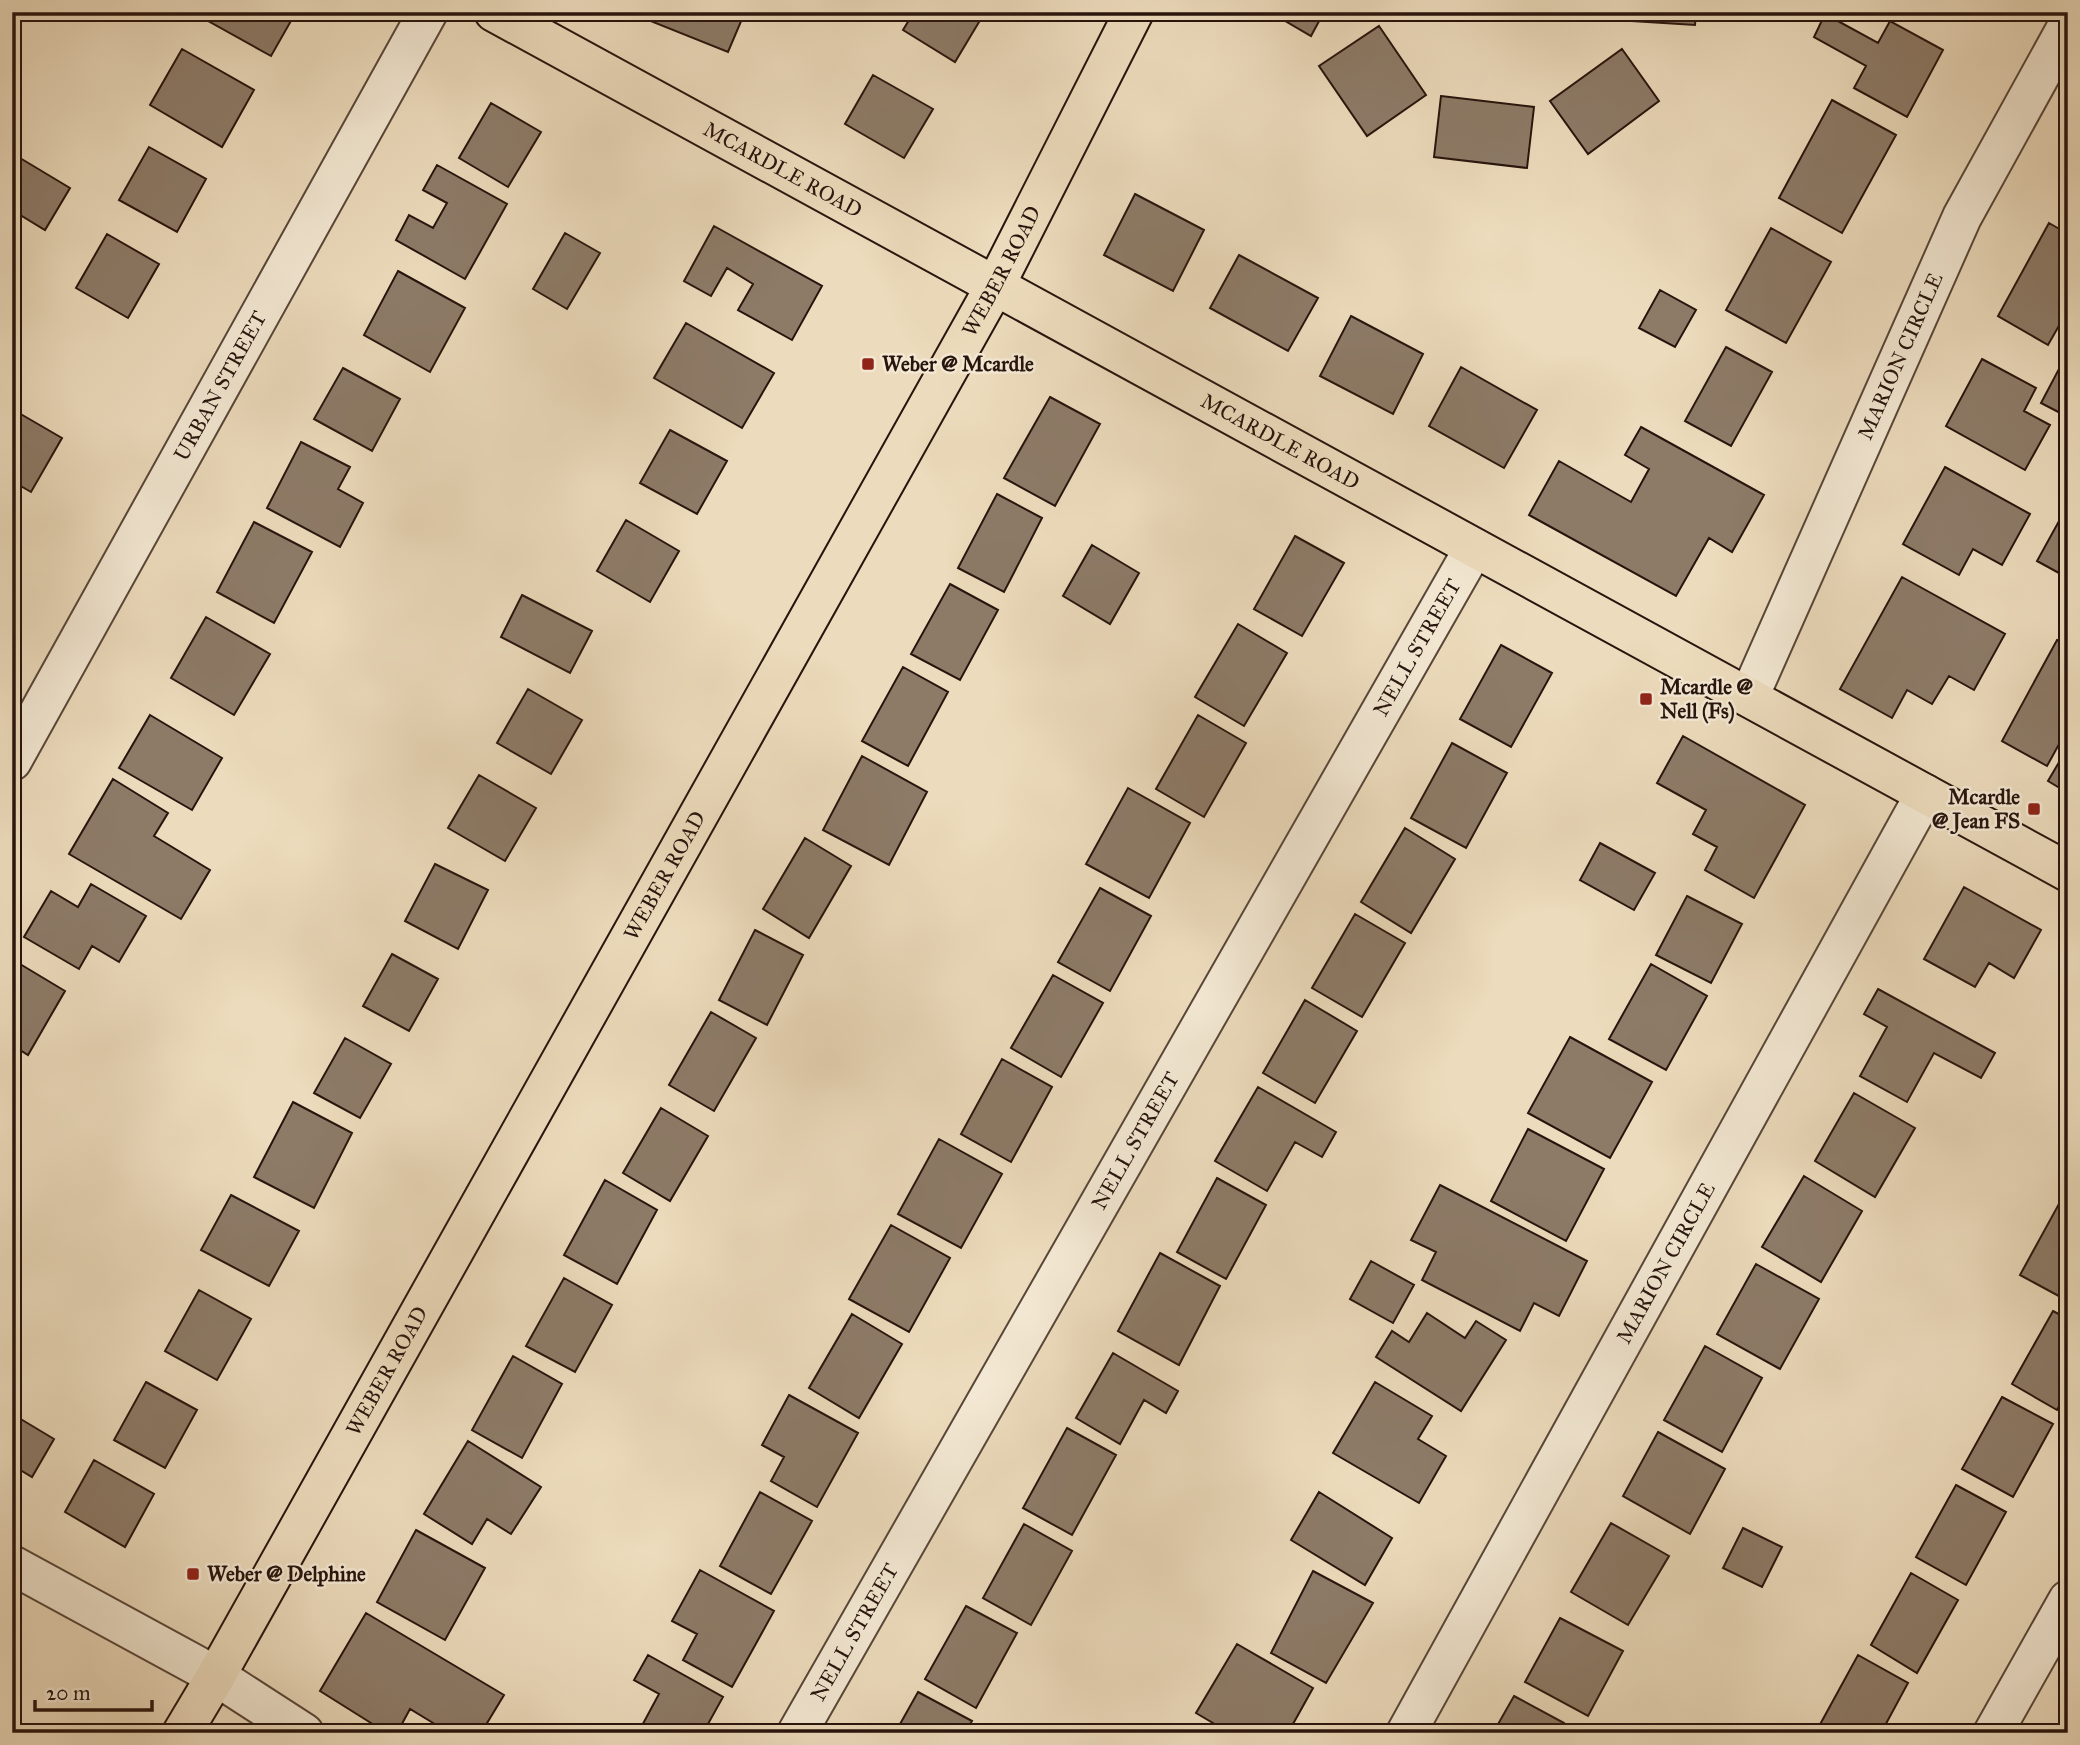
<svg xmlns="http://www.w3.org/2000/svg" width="2080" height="1745" viewBox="0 0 2080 1745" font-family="'IM FELL Great Primer',serif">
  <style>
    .building { fill: #8d7b68; stroke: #27140d; stroke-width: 2 }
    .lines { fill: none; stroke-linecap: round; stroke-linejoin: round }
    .minor-casing { stroke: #584639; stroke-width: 42 }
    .major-casing { stroke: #27140d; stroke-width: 42 }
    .minor { stroke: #f3e8d3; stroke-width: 38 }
    .major { stroke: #ecdbbc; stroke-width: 38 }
    .poi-dot { fill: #8f2418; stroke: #f3e8d3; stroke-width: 2.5 }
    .labels { text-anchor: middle; stroke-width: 5; stroke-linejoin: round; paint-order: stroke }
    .street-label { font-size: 21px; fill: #27140d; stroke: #f3e8d3 }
    .poi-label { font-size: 21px; font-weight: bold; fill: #27140d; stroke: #f3e8d3; text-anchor: start }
  </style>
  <rect width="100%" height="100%" fill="#ecdbbc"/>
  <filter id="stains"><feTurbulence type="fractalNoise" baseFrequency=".00286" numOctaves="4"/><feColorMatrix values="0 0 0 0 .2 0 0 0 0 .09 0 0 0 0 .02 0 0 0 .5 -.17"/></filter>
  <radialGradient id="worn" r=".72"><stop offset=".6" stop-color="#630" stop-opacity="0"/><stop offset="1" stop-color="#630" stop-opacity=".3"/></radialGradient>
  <path class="building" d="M 192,12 L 296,12 L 271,56 Z
    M 645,12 L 745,12 L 728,52 L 643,18 Z
    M 914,12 L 985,12 L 955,62 L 903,30 Z
    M 1270,12 L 1324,12 L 1311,36 Z
    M 1632,12 L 1696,12 L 1695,25 L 1632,21 Z
    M 1825,14 L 1878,43 L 1890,21 L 1943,50 L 1907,117 L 1854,88 L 1866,66 L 1814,37 Z
    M 1379,26 L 1426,95 L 1367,136 L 1319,66 Z
    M 182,49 L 254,90 L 222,147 L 150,105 Z
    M 1622,49 L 1659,101 L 1588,154 L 1550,101 Z
    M 873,75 L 933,109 L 904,158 L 845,124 Z
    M 1441,96 L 1534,107 L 1527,168 L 1434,157 Z
    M 1832,100 L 1896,135 L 1842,233 L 1779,198 Z
    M 491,103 L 541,132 L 508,187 L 459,158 Z
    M 149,147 L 206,179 L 177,232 L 119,200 Z
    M 20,158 L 70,188 L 45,230 L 12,210 L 12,172 Z
    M 437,165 L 507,204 L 465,279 L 396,240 L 409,215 L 433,228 L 447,203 L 423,190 Z
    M 1135,194 L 1204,230 L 1173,291 L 1104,255 Z
    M 2049,223 L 2068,234 L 2068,310 L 2048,345 L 1998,316 Z
    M 714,226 L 822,286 L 792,340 L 738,310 L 753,284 L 727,268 L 711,296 L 684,281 Z
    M 1771,228 L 1831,262 L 1786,343 L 1726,310 Z
    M 565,233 L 600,253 L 567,309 L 533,289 Z
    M 107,234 L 159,264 L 128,318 L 76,288 Z
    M 1239,255 L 1318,298 L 1288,351 L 1210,308 Z
    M 398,271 L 465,308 L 430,372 L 364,335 Z
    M 1660,290 L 1696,310 L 1675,347 L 1639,328 Z
    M 1351,316 L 1423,354 L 1393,414 L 1320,376 Z
    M 686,323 L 774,373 L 742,428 L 654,378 Z
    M 1726,347 L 1772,372 L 1731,446 L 1685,421 Z
    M 1982,359 L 2036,388 L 2024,411 L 2050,425 L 2025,470 L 1946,426 Z
    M 1461,367 L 1537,410 L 1504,468 L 1429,426 Z
    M 2060,367 L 2068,371 L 2068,417 L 2041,403 Z
    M 343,368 L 400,399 L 372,451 L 314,419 Z
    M 1050,397 L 1100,424 L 1055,506 L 1004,478 Z
    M 12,409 L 62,438 L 31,492 L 12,481 Z
    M 1641,427 L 1764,495 L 1732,552 L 1709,538 L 1676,596 L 1529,515 L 1559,461 L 1631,502 L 1649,469 L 1625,455 Z
    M 670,430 L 727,461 L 697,514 L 640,483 Z
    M 301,442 L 350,467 L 338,489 L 363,503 L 340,547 L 267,508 Z
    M 1945,467 L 2030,514 L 2002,565 L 1973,549 L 1959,575 L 1903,544 Z
    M 997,494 L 1042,518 L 1004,592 L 958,568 Z
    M 2064,512 L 2068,514 L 2068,578 L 2037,561 Z
    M 626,520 L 679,551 L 650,602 L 597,571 Z
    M 254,522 L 312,552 L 274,623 L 217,592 Z
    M 1295,536 L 1344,563 L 1302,636 L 1254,609 Z
    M 1092,545 L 1139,573 L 1110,624 L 1063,596 Z
    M 1902,577 L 2005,634 L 1974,690 L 1949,676 L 1932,704 L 1907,690 L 1892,718 L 1840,689 Z
    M 950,584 L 998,610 L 960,680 L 911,654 Z
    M 522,595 L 592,631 L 570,673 L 501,637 Z
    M 206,617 L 270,654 L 234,715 L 171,678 Z
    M 1238,624 L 1287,653 L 1244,726 L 1195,697 Z
    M 2057,640 L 2068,646 L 2068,728 L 2047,766 L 2002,741 Z
    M 1501,645 L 1552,673 L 1511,747 L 1460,719 Z
    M 903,667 L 948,692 L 908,766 L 862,741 Z
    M 528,689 L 582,720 L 551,774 L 497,743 Z
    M 150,715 L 222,758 L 192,810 L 119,768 Z
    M 1198,715 L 1246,743 L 1204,817 L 1156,789 Z
    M 1683,736 L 1805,805 L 1754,898 L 1705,870 L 1717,847 L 1693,834 L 1706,810 L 1657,783 Z
    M 1452,743 L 1507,773 L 1466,848 L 1411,818 Z
    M 2068,747 L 2068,793 L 2048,781 Z
    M 862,756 L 927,792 L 889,865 L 823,830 Z
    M 479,775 L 536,808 L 505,861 L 448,828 Z
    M 113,779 L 168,813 L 154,836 L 210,870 L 181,919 L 69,854 Z
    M 1128,788 L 1190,823 L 1149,898 L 1086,864 Z
    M 1405,828 L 1455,859 L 1411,933 L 1361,902 Z
    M 805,838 L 851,866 L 809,938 L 763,909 Z
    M 1600,843 L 1655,873 L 1634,910 L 1580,880 Z
    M 435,864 L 488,890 L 458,949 L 405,921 Z
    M 91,884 L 146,916 L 119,962 L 92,946 L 79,969 L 24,937 L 51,891 L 78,907 Z
    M 1964,887 L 2041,930 L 2014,978 L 1989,963 L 1975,987 L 1924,959 Z
    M 1100,888 L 1151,916 L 1110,991 L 1058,962 Z
    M 1687,896 L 1742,924 L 1711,983 L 1656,955 Z
    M 1355,914 L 1405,943 L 1362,1017 L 1312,988 Z
    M 755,930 L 803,955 L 767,1025 L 719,1000 Z
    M 392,954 L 438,979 L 409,1031 L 363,1006 Z
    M 15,961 L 65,991 L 28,1055 L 12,1045 L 12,965 Z
    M 1651,964 L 1707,996 L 1666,1070 L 1609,1039 Z
    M 1053,975 L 1103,1003 L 1061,1077 L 1011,1048 Z
    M 1878,989 L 1995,1053 L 1981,1078 L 1934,1053 L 1907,1102 L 1860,1076 L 1887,1027 L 1864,1014 Z
    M 1305,1000 L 1357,1031 L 1315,1103 L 1263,1073 Z
    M 711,1012 L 756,1038 L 714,1111 L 669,1085 Z
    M 1570,1037 L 1652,1082 L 1610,1158 L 1528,1113 Z
    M 345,1038 L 391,1064 L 360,1118 L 314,1093 Z
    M 1002,1059 L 1052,1087 L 1011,1162 L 961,1134 Z
    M 1258,1087 L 1336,1132 L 1322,1157 L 1295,1142 L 1267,1191 L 1215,1161 Z
    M 1854,1093 L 1915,1128 L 1875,1197 L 1815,1161 Z
    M 293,1102 L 352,1133 L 314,1208 L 254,1177 Z
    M 661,1108 L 708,1136 L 670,1201 L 623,1173 Z
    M 1528,1129 L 1604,1169 L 1566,1241 L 1491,1201 Z
    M 939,1139 L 1002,1174 L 961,1248 L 898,1214 Z
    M 1804,1176 L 1862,1211 L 1821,1282 L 1762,1247 Z
    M 1217,1178 L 1266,1205 L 1226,1279 L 1177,1252 Z
    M 605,1180 L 657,1210 L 617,1284 L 564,1255 Z
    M 1440,1185 L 1587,1261 L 1559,1316 L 1534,1303 L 1520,1331 L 1422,1280 L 1436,1252 L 1411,1240 Z
    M 231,1195 L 299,1231 L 269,1286 L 201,1250 Z
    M 2060,1202 L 2068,1206 L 2068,1301 L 2020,1275 Z
    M 891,1225 L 950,1258 L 909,1332 L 849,1299 Z
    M 1160,1253 L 1220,1286 L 1179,1365 L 1118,1331 Z
    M 1371,1261 L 1414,1285 L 1393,1323 L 1350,1299 Z
    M 1756,1264 L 1819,1299 L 1780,1369 L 1717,1334 Z
    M 564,1278 L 612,1305 L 575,1372 L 526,1346 Z
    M 199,1290 L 251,1319 L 217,1380 L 165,1351 Z
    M 2053,1311 L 2068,1319 L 2068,1391 L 2057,1410 L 2012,1384 Z
    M 1427,1313 L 1465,1338 L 1476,1321 L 1506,1340 L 1461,1411 L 1376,1357 L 1392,1331 L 1409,1342 Z
    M 852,1314 L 902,1344 L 859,1418 L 809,1388 Z
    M 1705,1346 L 1762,1378 L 1722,1452 L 1664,1420 Z
    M 1113,1353 L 1178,1391 L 1166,1413 L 1144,1400 L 1120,1444 L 1076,1418 Z
    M 513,1356 L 562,1384 L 522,1458 L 472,1430 Z
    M 146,1382 L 197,1410 L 165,1468 L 114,1440 Z
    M 1375,1382 L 1432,1416 L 1418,1439 L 1446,1456 L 1419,1503 L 1333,1453 Z
    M 789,1395 L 858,1433 L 817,1507 L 771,1481 L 784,1457 L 762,1445 Z
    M 2002,1397 L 2053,1424 L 2013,1497 L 1962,1469 Z
    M 19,1418 L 54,1439 L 32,1477 L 12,1465 L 12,1429 Z
    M 1067,1428 L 1116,1455 L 1072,1535 L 1023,1508 Z
    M 1658,1432 L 1725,1469 L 1690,1534 L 1623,1496 Z
    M 468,1441 L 541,1487 L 511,1534 L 487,1519 L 472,1544 L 424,1514 Z
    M 94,1460 L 154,1494 L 125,1547 L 65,1512 Z
    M 1956,1485 L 2006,1512 L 1966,1585 L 1916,1557 Z
    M 760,1492 L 812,1521 L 771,1594 L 720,1566 Z
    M 1319,1492 L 1392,1538 L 1365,1585 L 1291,1540 Z
    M 1611,1523 L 1669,1556 L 1628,1625 L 1571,1592 Z
    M 1024,1524 L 1072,1551 L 1031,1625 L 983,1598 Z
    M 1743,1528 L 1782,1547 L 1762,1587 L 1723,1568 Z
    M 416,1530 L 485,1568 L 445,1640 L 377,1602 Z
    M 700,1570 L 774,1611 L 732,1687 L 683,1660 L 697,1634 L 672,1621 Z
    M 1313,1571 L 1373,1603 L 1326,1683 L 1271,1653 Z
    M 1911,1573 L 1958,1600 L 1917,1673 L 1871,1645 Z
    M 966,1606 L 1017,1633 L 976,1708 L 925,1679 Z
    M 366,1613 L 504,1695 L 481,1733 L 434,1733 L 438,1726 L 410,1709 L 397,1733 L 387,1733 L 320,1691 Z
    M 1560,1618 L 1623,1651 L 1588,1716 L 1525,1682 Z
    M 1237,1644 L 1313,1688 L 1288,1733 L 1230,1733 L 1196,1713 Z
    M 648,1655 L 723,1697 L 703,1733 L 638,1733 L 659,1694 L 634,1680 Z
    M 1858,1655 L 1908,1683 L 1881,1733 L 1822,1733 L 1817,1730 Z
    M 918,1692 L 972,1721 L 965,1733 L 895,1733 Z
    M 1514,1696 L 1564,1723 L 1559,1733 L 1493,1733 Z"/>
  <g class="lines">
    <g class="minor-casing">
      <g id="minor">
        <path id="s1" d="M 1749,697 L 1962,217 L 2068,25"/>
        <path id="s2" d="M 12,761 L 428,12"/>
        <path d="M 12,1565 L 216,1676 L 304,1733"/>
        <path id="s3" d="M 797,1733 L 1474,548"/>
        <path id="s4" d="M 1406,1733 L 1925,794"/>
        <path d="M 1993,1733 L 2068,1600"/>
      </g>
    </g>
    <g class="major-casing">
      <g id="major">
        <path id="s5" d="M 494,12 L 2068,872"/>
        <path id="s6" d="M 182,1733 L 216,1676 L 995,286 L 1134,12"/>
      </g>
    </g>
    <use href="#minor" class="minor"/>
    <use href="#major" class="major"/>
  </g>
  <g class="poi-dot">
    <rect x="861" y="357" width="14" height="14" rx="3.5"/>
    <rect x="1639" y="692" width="14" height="14" rx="3.5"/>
    <rect x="2027" y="802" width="14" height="14" rx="3.5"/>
    <rect x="186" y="1567" width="14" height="14" rx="3.5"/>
  </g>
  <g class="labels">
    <g class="street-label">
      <text dy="7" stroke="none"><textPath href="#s5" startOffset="329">MCARDLE ROAD</textPath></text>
      <text dy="7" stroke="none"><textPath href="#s6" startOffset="1676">WEBER ROAD</textPath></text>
      <text dy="7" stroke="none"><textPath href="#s1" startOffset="373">MARION CIRCLE</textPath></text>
      <text dy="7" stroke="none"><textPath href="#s2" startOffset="429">URBAN STREET</textPath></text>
      <text dy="7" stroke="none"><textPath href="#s5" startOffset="896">MCARDLE ROAD</textPath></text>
      <text dy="7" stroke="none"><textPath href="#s3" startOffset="1250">NELL STREET</textPath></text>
      <text dy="7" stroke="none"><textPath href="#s6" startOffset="984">WEBER ROAD</textPath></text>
      <text dy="7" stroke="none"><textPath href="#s3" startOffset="682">NELL STREET</textPath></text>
      <text dy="7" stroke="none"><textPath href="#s4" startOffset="537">MARION CIRCLE</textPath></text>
      <text dy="7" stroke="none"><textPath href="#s6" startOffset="416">WEBER ROAD</textPath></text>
      <text dy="7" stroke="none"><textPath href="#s3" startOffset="116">NELL STREET</textPath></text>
    </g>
    <g class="poi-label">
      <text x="882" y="371">Weber @ Mcardle</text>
      <text x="1660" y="694">Mcardle @<tspan x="1660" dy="24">Nell (Fs)</tspan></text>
      <text x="2020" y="804" text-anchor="end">Mcardle<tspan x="2020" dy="24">@ Jean FS</tspan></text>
      <text x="207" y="1581">Weber @ Delphine</text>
    </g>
  </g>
  <rect width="2080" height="1745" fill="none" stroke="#ecdbbc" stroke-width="42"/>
  <rect x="14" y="14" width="2052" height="1717" fill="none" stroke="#27140d" stroke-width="3.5"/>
  <rect x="21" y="21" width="2038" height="1703" fill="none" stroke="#27140d" stroke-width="2"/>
  <path d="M35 1700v10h117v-10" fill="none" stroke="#27140d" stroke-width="3.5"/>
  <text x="46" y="1700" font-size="21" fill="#27140d" stroke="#f3e8d3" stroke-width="5" paint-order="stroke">20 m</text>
  <rect width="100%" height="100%" filter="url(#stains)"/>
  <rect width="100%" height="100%" fill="url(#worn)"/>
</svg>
